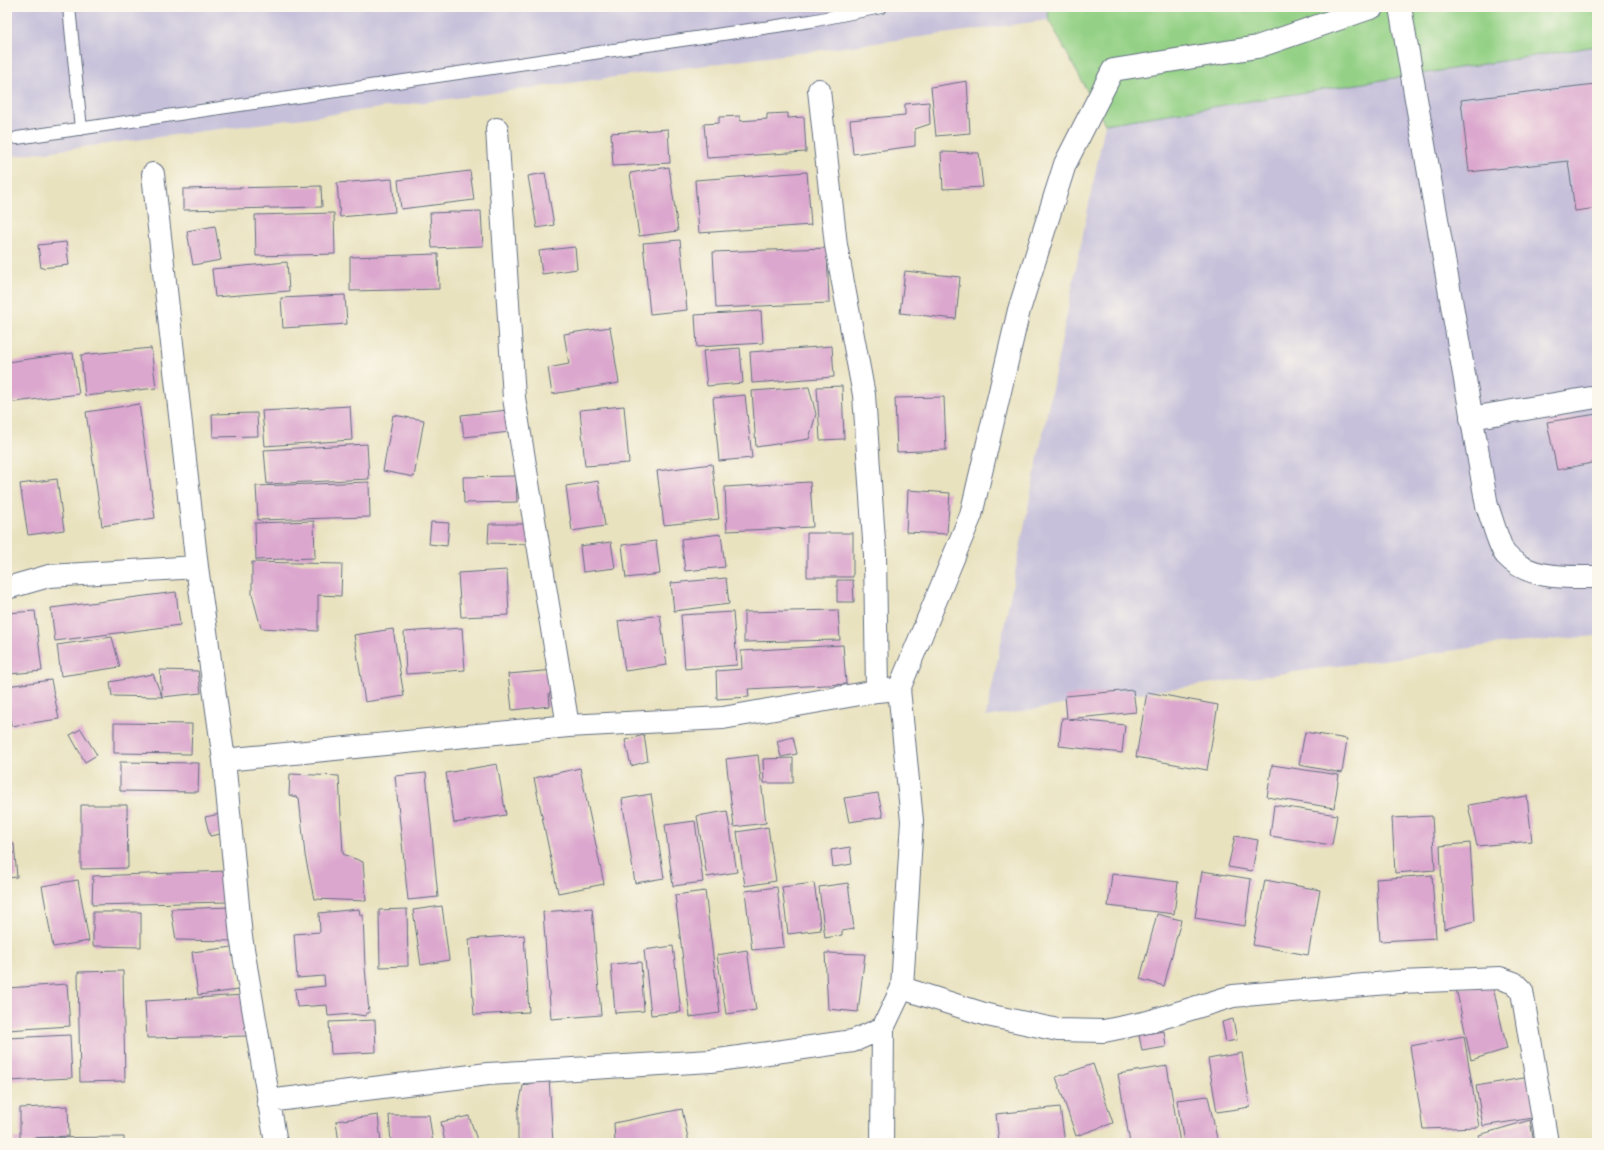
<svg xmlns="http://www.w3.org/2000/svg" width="1604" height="1150" viewBox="0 0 1604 1150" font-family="Delius,sans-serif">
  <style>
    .industrial { fill: #c6c0da }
    .green { fill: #94d186; stroke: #588072 }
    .building { fill: #dca7ce }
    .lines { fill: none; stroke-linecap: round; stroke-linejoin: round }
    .service-casing { stroke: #636e80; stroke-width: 14 }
    .minor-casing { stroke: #636e80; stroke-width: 24 }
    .service { stroke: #fff; stroke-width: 12 }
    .minor { stroke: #fff; stroke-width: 22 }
  </style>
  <rect width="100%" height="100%" fill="#fbf7ec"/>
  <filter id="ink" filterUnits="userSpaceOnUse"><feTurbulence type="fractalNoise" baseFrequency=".025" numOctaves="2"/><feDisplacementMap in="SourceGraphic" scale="8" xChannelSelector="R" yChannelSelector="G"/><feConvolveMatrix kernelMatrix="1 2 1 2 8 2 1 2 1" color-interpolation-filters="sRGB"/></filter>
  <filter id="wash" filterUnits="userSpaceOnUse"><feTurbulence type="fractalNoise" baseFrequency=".012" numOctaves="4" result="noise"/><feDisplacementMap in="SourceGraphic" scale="16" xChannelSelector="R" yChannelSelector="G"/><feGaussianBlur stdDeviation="0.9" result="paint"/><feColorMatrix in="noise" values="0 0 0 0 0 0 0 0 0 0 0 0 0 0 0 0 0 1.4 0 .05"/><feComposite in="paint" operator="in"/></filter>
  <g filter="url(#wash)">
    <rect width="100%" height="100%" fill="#e9e2bf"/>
    <path class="industrial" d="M 7,7 L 1047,7 L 1049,20 L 7,157 Z
      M 1597,46 L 1597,636 L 1500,644 L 1147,692 L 986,717 L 1105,124 Z"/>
    <path class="green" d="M 1047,7 L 1597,7 L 1597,46 L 1105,124 L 1049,20 Z"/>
    <g id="blocks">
      <path class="building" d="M 967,81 L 970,133 L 936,136 L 931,87 Z
        M 1595,84 L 1597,101 L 1597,208 L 1575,211 L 1568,161 L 1469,172 L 1461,100 Z
        M 929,102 L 930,124 L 915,129 L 915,146 L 853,154 L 850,120 L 905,115 L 905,104 Z
        M 788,113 L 788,118 L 804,117 L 806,152 L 707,158 L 704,124 L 719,123 L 719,117 L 740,116 L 740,121 L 767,119 L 767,114 Z
        M 668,129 L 670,163 L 613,166 L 611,133 Z
        M 941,152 L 979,153 L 983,187 L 943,189 Z
        M 669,167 L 678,231 L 639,236 L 630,173 Z
        M 470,171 L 474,200 L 401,209 L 398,180 Z
        M 807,172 L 811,225 L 699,233 L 695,180 Z
        M 545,173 L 554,225 L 537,228 L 528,176 Z
        M 392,179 L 395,212 L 340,217 L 337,183 Z
        M 321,186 L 322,207 L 183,210 L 183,189 Z
        M 481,211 L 483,246 L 432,248 L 430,213 Z
        M 334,213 L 335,254 L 256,256 L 255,215 Z
        M 215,226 L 221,260 L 193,265 L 187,231 Z
        M 680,240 L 687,310 L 650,314 L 643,243 Z
        M 66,242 L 69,265 L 41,268 L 38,245 Z
        M 575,247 L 577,269 L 542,274 L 539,251 Z
        M 827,248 L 829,303 L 716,308 L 713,252 Z
        M 438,254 L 439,289 L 350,291 L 350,257 Z
        M 287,262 L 289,291 L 215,297 L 212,269 Z
        M 905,271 L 960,277 L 956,319 L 900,313 Z
        M 345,295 L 347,324 L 283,328 L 281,298 Z
        M 761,311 L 763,343 L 697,347 L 695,315 Z
        M 610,327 L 619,383 L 552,394 L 548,368 L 569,364 L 564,334 Z
        M 832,346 L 834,377 L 752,383 L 750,352 Z
        M 151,348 L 156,388 L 85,396 L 81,355 Z
        M 740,348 L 743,383 L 707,386 L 703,351 Z
        M 73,353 L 79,394 L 7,403 L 7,362 Z
        M 842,386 L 844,439 L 820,440 L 817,387 Z
        M 809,387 L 816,414 L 809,439 L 756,447 L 752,391 Z
        M 745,395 L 752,458 L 719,461 L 713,398 Z
        M 944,397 L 946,450 L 897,452 L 895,398 Z
        M 139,404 L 155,518 L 102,526 L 86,412 Z
        M 350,406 L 352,440 L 265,446 L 262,411 Z
        M 624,406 L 629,463 L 585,466 L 580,410 Z
        M 508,410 L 510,432 L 464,437 L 461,415 Z
        M 257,413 L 258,436 L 213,437 L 212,414 Z
        M 1597,414 L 1597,462 L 1557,470 L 1547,422 Z
        M 393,415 L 424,420 L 414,477 L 383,471 Z
        M 367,444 L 369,479 L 267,484 L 264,450 Z
        M 712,464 L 719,519 L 664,525 L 657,471 Z
        M 516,476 L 517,502 L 464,503 L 463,477 Z
        M 57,479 L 64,530 L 28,535 L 20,484 Z
        M 598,481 L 605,526 L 572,531 L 566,486 Z
        M 369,482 L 370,517 L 258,520 L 256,486 Z
        M 810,482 L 813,527 L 727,531 L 725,487 Z
        M 908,490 L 950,493 L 947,534 L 906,532 Z
        M 314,521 L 315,558 L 256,560 L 255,523 Z
        M 431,522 L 449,523 L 447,546 L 429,544 Z
        M 489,524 L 531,524 L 531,544 L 488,543 Z
        M 807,533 L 853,533 L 853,577 L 807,577 Z
        M 721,534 L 725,567 L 685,571 L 681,539 Z
        M 656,541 L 660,574 L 626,578 L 622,545 Z
        M 611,542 L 615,568 L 583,572 L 580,546 Z
        M 252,562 L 342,564 L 341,596 L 318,595 L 318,631 L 261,628 L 252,594 Z
        M 507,570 L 509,615 L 461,617 L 458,573 Z
        M 726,578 L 729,604 L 674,611 L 671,583 Z
        M 837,580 L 853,580 L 854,602 L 837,602 Z
        M 176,592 L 180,625 L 55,641 L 51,608 Z
        M 838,610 L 840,640 L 744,642 L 744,612 Z
        M 35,611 L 42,671 L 10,674 L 7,639 L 7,613 Z
        M 733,612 L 737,665 L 685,669 L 681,615 Z
        M 660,615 L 667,665 L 625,671 L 618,621 Z
        M 462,628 L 465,670 L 406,674 L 404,632 Z
        M 393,629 L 404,696 L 365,702 L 354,635 Z
        M 112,637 L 120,667 L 61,676 L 57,645 Z
        M 843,645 L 846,684 L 748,689 L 749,697 L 717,699 L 716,671 L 742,669 L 741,651 Z
        M 160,670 L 198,671 L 201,693 L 162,697 L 112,696 L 110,682 L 153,674 L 162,697 Z
        M 555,670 L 556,693 L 549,693 L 550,706 L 512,710 L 508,674 Z
        M 51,680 L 59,719 L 11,726 L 7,686 Z
        M 1133,690 L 1136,712 L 1068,719 L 1125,725 L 1122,753 L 1059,746 L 1062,718 L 1067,718 L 1065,696 Z
        M 1147,692 L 1218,705 L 1207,770 L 1136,757 Z
        M 114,723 L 192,724 L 191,754 L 114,753 Z
        M 81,729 L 97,755 L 85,762 L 70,735 Z
        M 1305,732 L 1347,739 L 1342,773 L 1299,765 Z
        M 644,735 L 648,761 L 631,766 L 625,740 Z
        M 793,737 L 797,754 L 781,757 L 777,741 Z
        M 758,755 L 766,823 L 734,827 L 726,759 Z
        M 793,758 L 793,783 L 764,783 L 763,759 Z
        M 120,762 L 199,763 L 198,792 L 120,791 Z
        M 497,764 L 506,815 L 454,823 L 446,773 Z
        M 1272,765 L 1339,775 L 1334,808 L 1267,797 Z
        M 580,768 L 604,884 L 558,893 L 534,778 Z
        M 426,773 L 438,897 L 408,900 L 395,776 Z
        M 290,774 L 339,776 L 343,854 L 363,862 L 366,901 L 314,899 L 305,855 L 299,798 L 289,795 Z
        M 7,783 L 9,795 L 7,796 Z
        M 878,793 L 883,817 L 849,822 L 844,798 Z
        M 651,794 L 664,878 L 635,883 L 622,799 Z
        M 1527,796 L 1532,841 L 1477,846 L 1468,805 Z
        M 81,805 L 127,805 L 128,868 L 81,869 Z
        M 1274,805 L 1337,815 L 1332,845 L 1270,836 Z
        M 727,811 L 737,872 L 707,877 L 697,816 Z
        M 225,813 L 230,832 L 210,836 L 205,817 Z
        M 1432,816 L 1435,870 L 1395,873 L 1392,818 Z
        M 695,821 L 703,882 L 673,886 L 665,825 Z
        M 768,827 L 776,881 L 745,886 L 737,832 Z
        M 1235,836 L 1258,840 L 1252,871 L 1228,867 Z
        M 1470,843 L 1475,921 L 1444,929 L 1440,846 Z
        M 7,844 L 14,844 L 17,877 L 7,878 Z
        M 850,847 L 852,864 L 833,867 L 831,850 Z
        M 227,871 L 228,902 L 92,905 L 93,876 Z
        M 1202,871 L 1251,879 L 1245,926 L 1195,918 Z
        M 1112,874 L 1178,882 L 1174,914 L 1108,906 Z
        M 1432,875 L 1436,938 L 1380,941 L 1376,879 Z
        M 78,880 L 89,941 L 53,947 L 42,886 Z
        M 1265,880 L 1320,890 L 1308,955 L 1253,945 Z
        M 814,883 L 821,930 L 788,934 L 782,887 Z
        M 848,883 L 854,929 L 842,931 L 842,935 L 825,938 L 819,887 Z
        M 777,887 L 784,947 L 752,950 L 745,891 Z
        M 705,891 L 720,1013 L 690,1017 L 675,895 Z
        M 442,906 L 449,960 L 421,965 L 413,910 Z
        M 232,907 L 234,941 L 176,940 L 171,909 Z
        M 592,908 L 601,1015 L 551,1019 L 543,912 Z
        M 359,909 L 360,915 L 363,915 L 365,967 L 369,1013 L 366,1013 L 366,1016 L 352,1014 L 328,1016 L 327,1005 L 297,1007 L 295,989 L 325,986 L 324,976 L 297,978 L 294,934 L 320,932 L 319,913 Z
        M 407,909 L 408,966 L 380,967 L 379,910 Z
        M 93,912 L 141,912 L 141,947 L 93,946 Z
        M 1157,914 L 1181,920 L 1164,986 L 1140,979 Z
        M 524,935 L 529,1012 L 474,1015 L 469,939 Z
        M 673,946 L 681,1012 L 651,1015 L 644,950 Z
        M 233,947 L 239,990 L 198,995 L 192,952 Z
        M 747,950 L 756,1010 L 726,1014 L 717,955 Z
        M 825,953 L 865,954 L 858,1012 L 828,1009 Z
        M 641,962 L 644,1011 L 615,1013 L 611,964 Z
        M 123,971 L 125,1081 L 80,1082 L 78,972 Z
        M 67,984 L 70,1026 L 7,1030 L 7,988 Z
        M 1493,987 L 1507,1049 L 1471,1060 L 1456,988 Z
        M 244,995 L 249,1036 L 147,1038 L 145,1001 Z
        M 1233,1019 L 1237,1040 L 1226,1042 L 1222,1022 Z
        M 375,1020 L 376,1052 L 331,1054 L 329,1022 Z
        M 1164,1031 L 1166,1047 L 1142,1051 L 1139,1035 Z
        M 70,1035 L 72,1078 L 7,1081 L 7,1038 Z
        M 1464,1036 L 1479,1127 L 1423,1129 L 1410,1046 Z
        M 1242,1053 L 1250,1107 L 1217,1112 L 1208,1059 Z
        M 1093,1064 L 1113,1123 L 1076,1136 L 1056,1077 Z
        M 1167,1066 L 1180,1143 L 1130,1143 L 1118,1074 Z
        M 1536,1076 L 1539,1117 L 1483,1126 L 1476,1086 Z
        M 549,1078 L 553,1143 L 518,1143 L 518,1110 L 523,1086 Z
        M 1208,1096 L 1218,1143 L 1184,1143 L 1177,1100 Z
        M 68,1106 L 69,1136 L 32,1138 L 124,1137 L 124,1143 L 15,1143 L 13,1138 L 20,1138 L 20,1108 Z
        M 1060,1107 L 1065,1143 L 999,1143 L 996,1114 Z
        M 682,1109 L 689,1143 L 615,1143 L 614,1123 Z
        M 378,1115 L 381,1143 L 339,1143 L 336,1121 Z
        M 389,1115 L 429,1115 L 433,1143 L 391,1143 Z
        M 469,1116 L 478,1143 L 445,1143 L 441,1122 Z
        M 1530,1120 L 1534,1143 L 1481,1143 L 1479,1135 Z"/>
    </g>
  </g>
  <g filter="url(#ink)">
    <use href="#blocks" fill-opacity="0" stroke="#636e80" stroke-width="1"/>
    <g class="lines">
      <g class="service-casing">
        <path id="service" d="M 69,7 L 81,129
          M 17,138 L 811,21 L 881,7"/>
      </g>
      <g class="minor-casing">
        <path id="minor" d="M 1400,7 L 1487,506 C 1491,516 1500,549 1506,555 C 1529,580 1567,577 1597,577
          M 819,90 L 836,245 L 864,395 L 875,555 L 877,691
          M 497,129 L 514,398 L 568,726
          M 153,174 L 197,567 L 224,760 L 241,937 L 276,1143
          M 1471,418 L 1597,397
          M 7,588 L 49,576 L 197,567
          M 224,760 L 568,726 L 723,718 L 877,691 L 899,689
          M 902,988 L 987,1015 L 1058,1030 L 1104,1031 L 1148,1022 L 1233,996 L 1400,982 L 1500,978 L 1514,983 L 1522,991 L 1547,1143
          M 268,1101 L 488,1074 L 711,1061 L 853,1041 L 883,1028
          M 882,1143 L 883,1028 L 902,988 L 912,821 L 899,689 L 971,515 L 1019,310 L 1065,164 L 1113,70 L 1257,47 L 1373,7"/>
      </g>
      <use href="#service" class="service"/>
      <use href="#minor" class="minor"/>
    </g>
  </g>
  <rect width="1604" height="1150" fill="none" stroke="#fbf7ec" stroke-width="24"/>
</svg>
